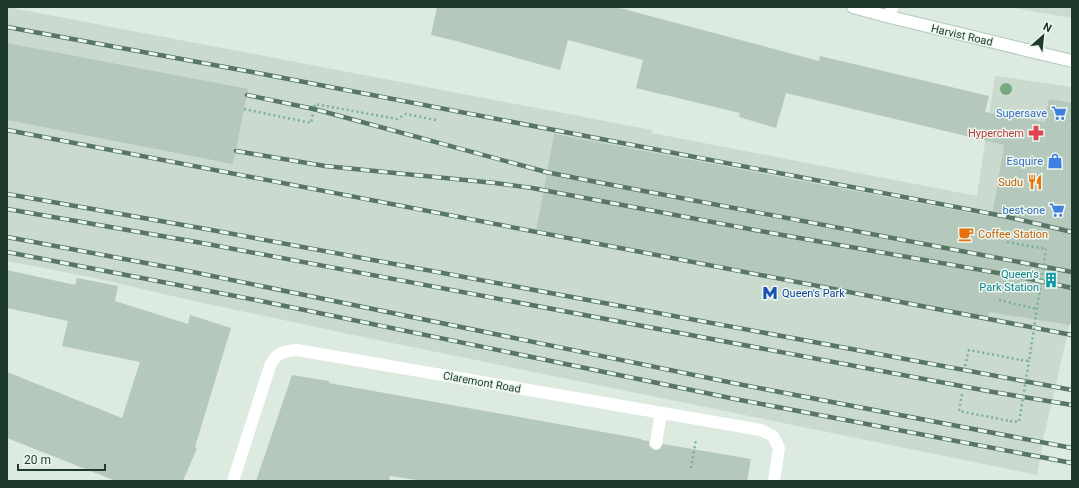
<svg xmlns="http://www.w3.org/2000/svg" width="1079" height="488" viewBox="0 0 1079 488" font-family="Roboto,sans-serif">
  <style>
    .built { fill: #cadacf }
    .building { fill: #b4c8bb }
    .lines { fill: none; stroke-linecap: round; stroke-linejoin: round }
    .secondary-casing { stroke: #aecbba; stroke-width: 14 }
    .path { stroke: #79b192; stroke-width: 2.5; stroke-dasharray: 2 3; stroke-linecap: butt }
    .lane { stroke: #fff; stroke-width: 12 }
    .street { stroke: #fff; stroke-width: 12 }
    .secondary { stroke: #fff; stroke-width: 12 }
    .rail-casing { stroke: #577666; stroke-width: 4.5 }
    .rail { stroke: #ecf7ef; stroke-width: 3; stroke-dasharray: 9; stroke-linecap: butt }
    .path-bridge { stroke: #79b192; stroke-width: 2.5; stroke-dasharray: 2 3; stroke-linecap: butt }
    .tree { fill: #77a97f }
    .labels { text-anchor: middle; stroke-width: 3; stroke-linejoin: round; paint-order: stroke }
    .street-label { font-size: 11px; fill: #1d3a2b; stroke: #ecf7ef }
    .shop-label { font-size: 11px; fill: #366cbe; stroke: #ecf7ef; text-anchor: end }
    .health-label { font-size: 11px; fill: #be3a42; stroke: #ecf7ef; text-anchor: end }
    .food-label { font-size: 11px; fill: #c56008; stroke: #ecf7ef; text-anchor: end }
    .culture-label { font-size: 11px; fill: #0d838f; stroke: #ecf7ef; text-anchor: end }
    .transit-label { font-size: 11px; fill: #164399; stroke: #ecf7ef; text-anchor: start }
  </style>
  <rect width="100%" height="100%" fill="#dceae0"/>
  <path class="built" d="M 7,7 L 652,130 L 652,133 L 977,196 L 995,76 L 1072,87 L 1072,314 L 1044,436 L 1037,475 L 358,336 L 194,301 L 95,278 L 7,261 Z
    M 1007,7 L 1072,7 L 1072,18 L 1037,12 Z"/>
  <path class="building" d="M 437,7 L 616,7 L 819,61 L 820,56 L 989,96 L 985,112 L 1045,122 L 1049,99 L 1072,103 L 1072,312 L 1070,325 L 989,312 L 988,317 L 536,232 L 554,134 L 992,217 L 1004,145 L 786,93 L 776,128 L 739,117 L 740,113 L 636,88 L 643,60 L 568,40 L 560,70 L 456,41 L 431,35 Z
    M 7,43 L 248,89 L 233,164 L 7,120 Z
    M 7,270 L 75,285 L 77,278 L 118,286 L 115,301 L 188,324 L 190,315 L 231,328 L 195,447 L 197,448 L 183,481 L 116,481 L 7,438 L 7,372 L 122,418 L 140,362 L 62,346 L 68,321 L 7,308 Z
    M 292,375 L 329,381 L 329,383 L 642,439 L 641,440 L 649,441 L 649,446 L 654,450 L 659,450 L 663,444 L 751,459 L 747,481 L 424,481 L 390,476 L 389,481 L 256,481 Z"/>
  <g class="lines">
    <g class="secondary-casing">
      <path id="secondary" d="M 853,7 L 890,17 L 1072,61"/>
    </g>
    <path class="path" d="M 244,109 L 311,123 L 315,104 L 397,119 L 406,114 L 436,120
      M 1007,242 L 1046,249
      M 1043,268 L 1072,273
      M 999,300 L 1037,309
      M 965,366 L 969,350 L 1021,360
      M 962,394 L 959,411 L 1010,421
      M 691,468 L 696,439"/>
    <path class="lane" d="M 890,17 L 892,7
      M 656,443 L 661,413"/>
    <path class="street" d="M 233,481 L 270,366 C 276,353 283,351 297,350 L 761,430 L 773,436 L 779,448 L 774,481"/>
    <use href="#secondary" class="secondary"/>
    <g class="rail-casing">
      <path id="rail" d="M 7,27 L 252,72 L 1008,217 L 1072,232
        M 247,95 L 314,109 L 546,172 L 586,180 L 1072,272
        M 7,130 L 1072,335
        M 236,151 L 325,166 L 495,183 L 532,188 L 771,233 L 1021,277 L 1072,288
        M 7,194 L 206,229 L 1072,390
        M 7,209 L 202,243 L 993,392 L 1072,405
        M 7,237 L 183,270 L 738,384 L 1072,448
        M 7,252 L 256,300 L 735,399 L 1072,463"/>
    </g>
    <use href="#rail" class="rail"/>
    <path class="path-bridge" d="M 1021,360 L 1029,361 L 1046,249
      M 1010,421 L 1019,422 L 1029,361"/>
  </g>
  <circle class="tree" cx="1006" cy="89" r="6"/>
  <defs>
    <g id="supermarket-bare" transform="scale(1.2)"><path d="M-6-5.5h2.5l.6 2H6L4.5 2H-2.5L-4.4-4H-6ZM-1.5 3.2a1.3 1.3 0 1 0 .1 0ZM3 3.2a1.3 1.3 0 1 0 .1 0Z" fill="#3f7fe0" stroke="#ecf7ef" stroke-width="2.5" paint-order="stroke"/></g>
    <g id="pharmacy-bare" transform="scale(1.2)"><path d="M-2-6h4v4h4v4h-4v4h-4v-4h-4v-4h4Z" fill="#e0444e" stroke="#ecf7ef" stroke-width="2.5" paint-order="stroke"/></g>
    <g id="shop-bare" transform="scale(1.2)"><path d="M-5-2.5h2.3a2.7 3.5 0 0 1 5.4 0H5L5.5 6h-11ZM-1.5-2.5h3a1.5 2.3 0 0 0-3 0Z" fill="#3f7fe0" stroke="#ecf7ef" stroke-width="2.5" paint-order="stroke"/></g>
    <g id="restaurant-bare" transform="scale(1.2)"><path d="M-5-6h1v4h1v-4h1v4h1v-4h1v5L-1.5 .5V6h-2V.5L-5-1ZM5-6V6H3V1.5H1.5Q1.5-4 5-6Z" fill="#e8710a" stroke="#ecf7ef" stroke-width="2.5" paint-order="stroke"/></g>
    <g id="cafe-bare" transform="scale(1.2)"><path d="M-5.5-4.5H6V0H3Q3 3.5 0 3.5H-2.5Q-5.5 3.5-5.5 0ZM3-3.2v2h1.7v-2ZM-6 4.5H4V6H-6Z" fill="#e8710a" stroke="#ecf7ef" stroke-width="2.5" paint-order="stroke"/></g>
    <g id="building-bare" transform="scale(1.2)"><path d="M-4-6H4V6H1V3H-1V6H-4ZM-2.5-4.3h1.7v1.8h-1.7ZM.8-4.3h1.7v1.8H.8ZM-2.5-1h1.7V.8h-1.7ZM.8-1h1.7V.8H.8Z" fill="#0f9aa8" stroke="#ecf7ef" stroke-width="2.5" paint-order="stroke"/></g>
    <g id="metro-bare" transform="scale(1.2)"><path d="M-5.5 5V-5H-3L0 0L3-5H5.5V5H3V-.5L0 4L-3-.5V5Z" fill="#1a4fb4" stroke="#ecf7ef" stroke-width="2.5" paint-order="stroke"/></g>
  </defs>
  <g fill-rule="evenodd">
    <use href="#supermarket-bare" x="1059" y="113"/>
    <use href="#pharmacy-bare" x="1036" y="133"/>
    <use href="#shop-bare" x="1055" y="161"/>
    <use href="#restaurant-bare" x="1035" y="182"/>
    <use href="#supermarket-bare" x="1057" y="210"/>
    <use href="#cafe-bare" x="966" y="234"/>
    <use href="#building-bare" x="1051" y="280"/>
    <use href="#metro-bare" x="770" y="293"/>
  </g>
  <g class="labels">
    <g class="street-label">
      <text transform="translate(962 35) rotate(13)" y="4">Harvist Road</text>
      <text transform="translate(482 382) rotate(10)" y="4">Claremont Road</text>
    </g>
    <g class="shop-label">
      <text x="1047" y="117">Supersave</text>
      <text x="1043" y="165">Esquire</text>
      <text x="1045" y="214">best-one</text>
    </g>
    <g class="health-label">
      <text x="1024" y="137">Hyperchem</text>
    </g>
    <g class="food-label">
      <text x="1023" y="186">Sudu</text>
      <text x="978" y="238" text-anchor="start">Coffee Station</text>
    </g>
    <g class="culture-label">
      <text x="1039" y="278">Queen's<tspan x="1039" dy="13">Park Station</tspan></text>
    </g>
    <g class="transit-label">
      <text x="782" y="297">Queen's Park</text>
    </g>
  </g>
  <rect width="1079" height="488" fill="none" stroke="#1d3a2b" stroke-width="16"/>
  <g transform="translate(1043 36) rotate(27)" stroke="#ecf7ef" stroke-width="3" paint-order="stroke">
  <path d="M0-3L7 15L0 10L-7 15Z" fill="#1d3a2b"/>
  <text y="-6" font-size="11" font-weight="bold" text-anchor="middle" fill="#1d3a2b">N</text>
  </g>
  <path d="M18 464v6h87v-6" fill="none" stroke="#1d3a2b" stroke-width="2"/>
  <text x="24" y="464" font-size="12" fill="#1d3a2b" stroke="#ecf7ef" stroke-width="3" paint-order="stroke">20 m</text>
</svg>
